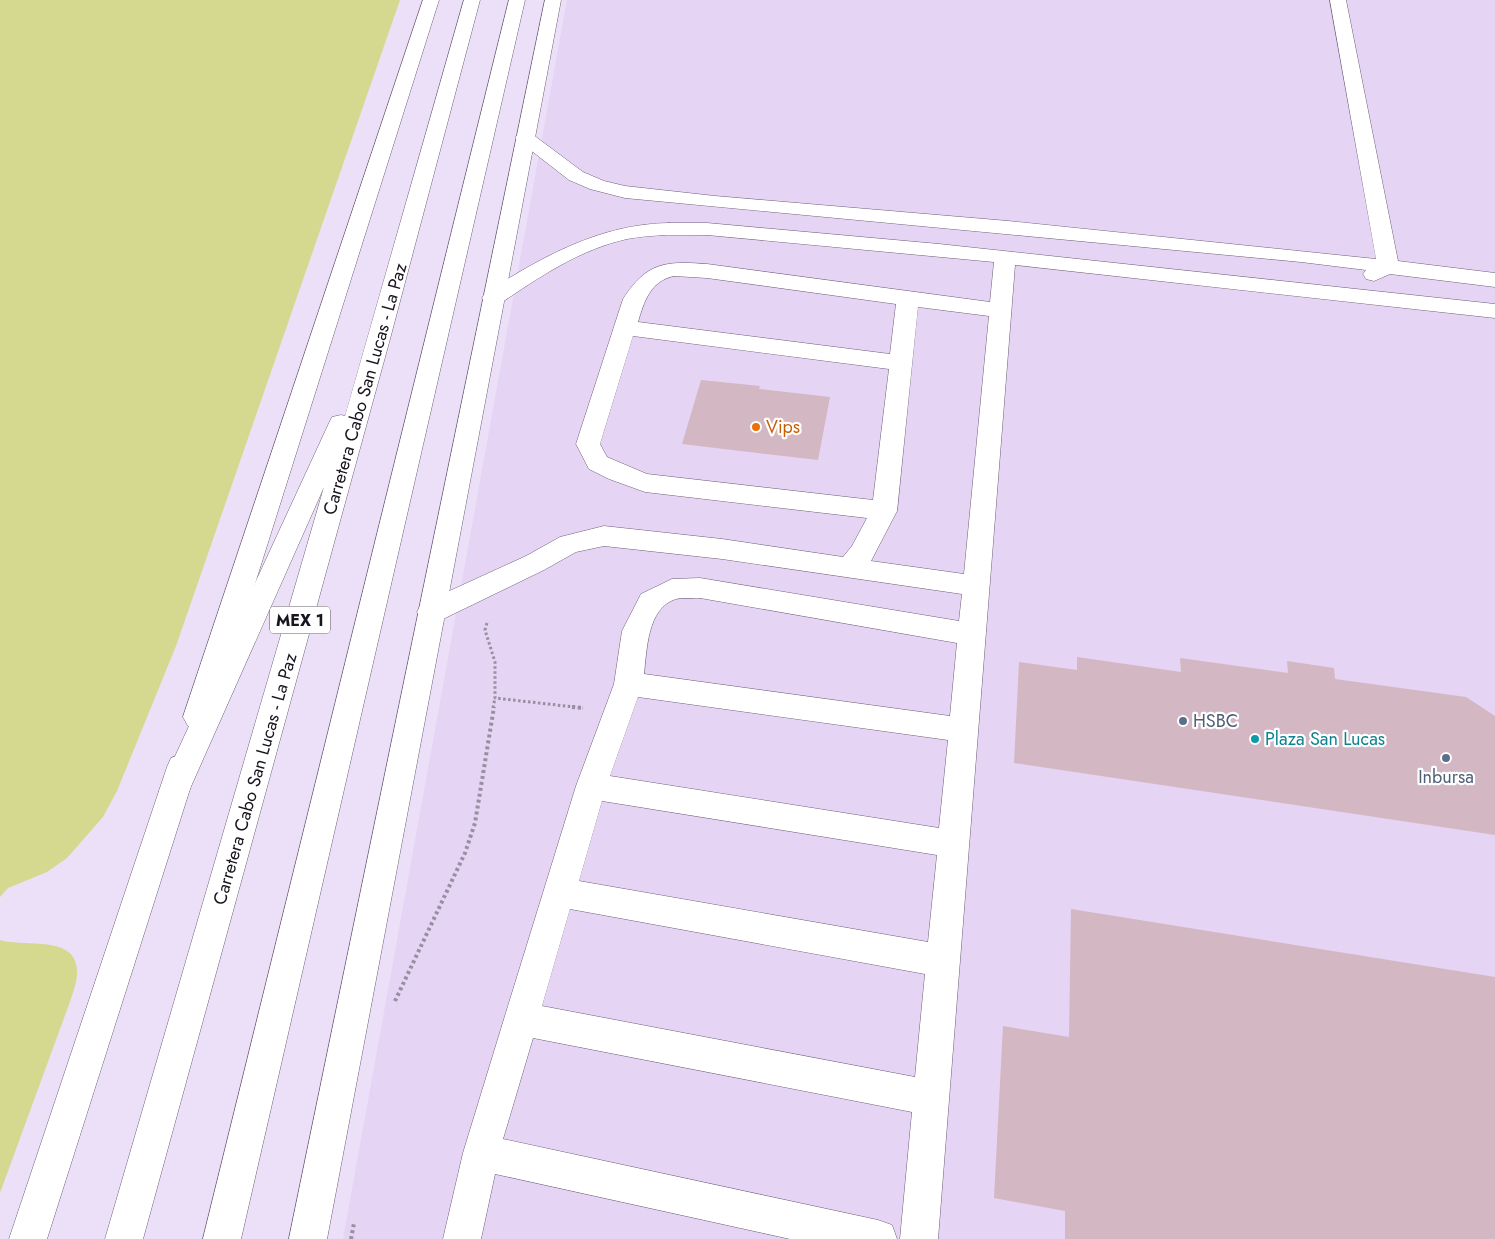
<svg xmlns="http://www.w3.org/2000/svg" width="1495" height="1239" viewBox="0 0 1495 1239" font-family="Jost,sans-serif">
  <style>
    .built { fill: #e5d4f4 }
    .green { fill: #d5d990 }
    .building { fill: #d3b7c3 }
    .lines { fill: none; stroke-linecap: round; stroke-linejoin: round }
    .minor-casing { stroke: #6c6076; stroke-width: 1 }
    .major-casing { stroke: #6c6076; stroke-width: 1 }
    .highway-casing { stroke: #6c6076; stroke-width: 1 }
    .path-far1 { stroke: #988fa1; stroke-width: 3; stroke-dasharray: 2.5 2.5; stroke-linecap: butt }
    .path { stroke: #988fa1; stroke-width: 4; stroke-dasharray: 3 3; stroke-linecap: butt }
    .minor { fill: #fff; fill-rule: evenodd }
    .major { fill: #fff; fill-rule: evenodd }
    .highway { fill: #fff; fill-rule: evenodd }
    .food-dot { fill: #e8710a; stroke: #fff; stroke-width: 2 }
    .service-dot { fill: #5c6f8a; stroke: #fff; stroke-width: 2 }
    .culture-dot { fill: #0f9aa8; stroke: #fff; stroke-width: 2 }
    .labels { text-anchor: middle; stroke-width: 4.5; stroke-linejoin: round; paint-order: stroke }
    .shield { fill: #fff; stroke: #5e5a61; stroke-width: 1 }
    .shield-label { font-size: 16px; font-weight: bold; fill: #19141d }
    .street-label { font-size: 18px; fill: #19141d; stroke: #fff }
    .food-label { font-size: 18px; fill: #c56008; stroke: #fff; text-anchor: start }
    .service-label { font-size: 18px; fill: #4e5e75; stroke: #fff; text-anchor: start }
    .culture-label { font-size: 18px; fill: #0d838f; stroke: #fff; text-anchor: start }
  </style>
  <rect width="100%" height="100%" fill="#ecdff8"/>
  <path class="built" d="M 567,0 L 1495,0 L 1495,1239 L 343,1239 Z"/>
  <path class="green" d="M 0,0 L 400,0 L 176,646 L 117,791 L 103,817 L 67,858 L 47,872 L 8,888 L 0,897 Z
    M 0,940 C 25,948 81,933 77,976 C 76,984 73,992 71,999 L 0,1193 Z"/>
  <path class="building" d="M 701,380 L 760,386 L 759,389 L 830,397 L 818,460 L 682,444 Z
    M 1077,657 L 1181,672 L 1180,658 L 1288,673 L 1287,661 L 1334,668 L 1335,679 L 1466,697 L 1495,716 L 1495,835 L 1014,763 L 1019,662 L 1077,670 Z
    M 1071,909 L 1495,977 L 1495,1239 L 1065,1239 L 1065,1211 L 994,1198 L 1003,1026 L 1069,1037 Z"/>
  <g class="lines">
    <g class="minor-casing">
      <path id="minor" d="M 1330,0 L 1346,0 L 1398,261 L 1495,273 L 1495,287 L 1390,274 L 1374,281 L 1366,279 L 1363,274 L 1366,270 L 1301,262 L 625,198 L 590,189 L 569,180 L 515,138 L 518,134 L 525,132 L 532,134 L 583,172 L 604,181 L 625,186 L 715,196 L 1008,221 L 1376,259 Z
        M 669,223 L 707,223 L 939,244 L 1495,304 L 1495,318 L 1015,265 L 938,1239 L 900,1239 L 912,1112 L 533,1038 L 503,1139 L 878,1220 L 892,1225 L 897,1239 L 790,1239 L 495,1174 L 481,1239 L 443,1239 L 463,1153 L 504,1019 L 576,786 L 614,684 L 622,631 L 641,594 L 672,579 L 700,578 L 959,621 L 962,594 L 722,559 L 604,546 L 576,552 L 544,570 L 441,620 L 431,623 L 421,620 L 417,612 L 421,604 L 526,556 L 560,537 L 604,526 L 722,539 L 843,557 L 852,546 L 867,518 L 645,492 L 609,479 L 589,469 L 576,444 L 623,299 C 647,262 665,261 707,264 L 990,302 L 994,262 L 707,235 C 680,235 653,234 627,239 C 581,249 539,277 501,303 L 493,305 L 485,303 L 482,298 L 485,293 C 542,257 600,224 669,223 ZM 674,276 L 707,278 L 896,304 L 890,354 L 638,322 C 644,302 650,281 674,276 ZM 918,307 L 989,316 L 964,574 L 871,561 L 897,511 ZM 633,336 L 889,369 L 873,500 L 647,474 L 607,457 L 600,444 ZM 700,598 L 957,643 L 950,716 L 644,674 C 647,650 647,608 676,599 C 683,597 693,599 700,598 ZM 638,697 L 948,740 L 939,828 L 610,776 ZM 602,801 L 937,855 L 928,942 L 579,881 ZM 570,909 L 925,974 L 915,1077 L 542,1006 Z"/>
    </g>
    <g class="major-casing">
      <path id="major" d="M 423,0 L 439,0 L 213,717 L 208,726 L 198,729 L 188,726 L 183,717 Z
        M 545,0 L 561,0 L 327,1239 L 289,1239 Z
        M 182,754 L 193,758 L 197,767 L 47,1239 L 9,1239 L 167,767 L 171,758 Z"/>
    </g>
    <g class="highway-casing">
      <path id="highway" d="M 464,0 L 480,0 L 390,339 L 143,1239 L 105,1239 L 324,487 L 185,800 L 174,804 L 163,800 L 159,791 L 329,423 L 332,417 L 341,415 L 345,416 Z
        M 509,0 L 525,0 L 241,1239 L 203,1239 Z"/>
    </g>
    <path class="path-far1" d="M 487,623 L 485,630 L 495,662 L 495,698 L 583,708
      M 493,708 L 495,698"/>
    <path class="path" d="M 572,707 L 584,708
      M 395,1001 L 465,853 L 475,823 L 494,707
      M 351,1239 L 354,1223"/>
    <use href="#minor" class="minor"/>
    <use href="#major" class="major"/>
    <use href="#highway" class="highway"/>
  </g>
  <circle class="food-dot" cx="756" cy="427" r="5"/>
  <g class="service-dot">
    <circle cx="1183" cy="721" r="5"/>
    <circle cx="1446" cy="758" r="5"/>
  </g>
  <circle class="culture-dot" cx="1255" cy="739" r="5"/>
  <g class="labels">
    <rect class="shield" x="270" y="606.5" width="60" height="27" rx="4"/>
    <g class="shield-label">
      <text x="300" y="626">MEX 1</text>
    </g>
    <g class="street-label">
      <text transform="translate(365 389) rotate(-74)" y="6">Carretera Cabo San Lucas - La Paz</text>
      <text transform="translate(255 779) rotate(-74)" y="6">Carretera Cabo San Lucas - La Paz</text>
    </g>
    <g class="food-label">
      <text x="766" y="433">Vips</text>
    </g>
    <g class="service-label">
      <text x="1193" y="727">HSBC</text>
      <text x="1446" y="783" text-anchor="middle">Inbursa</text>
    </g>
    <g class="culture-label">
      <text x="1265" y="745">Plaza San Lucas</text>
    </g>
  </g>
</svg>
